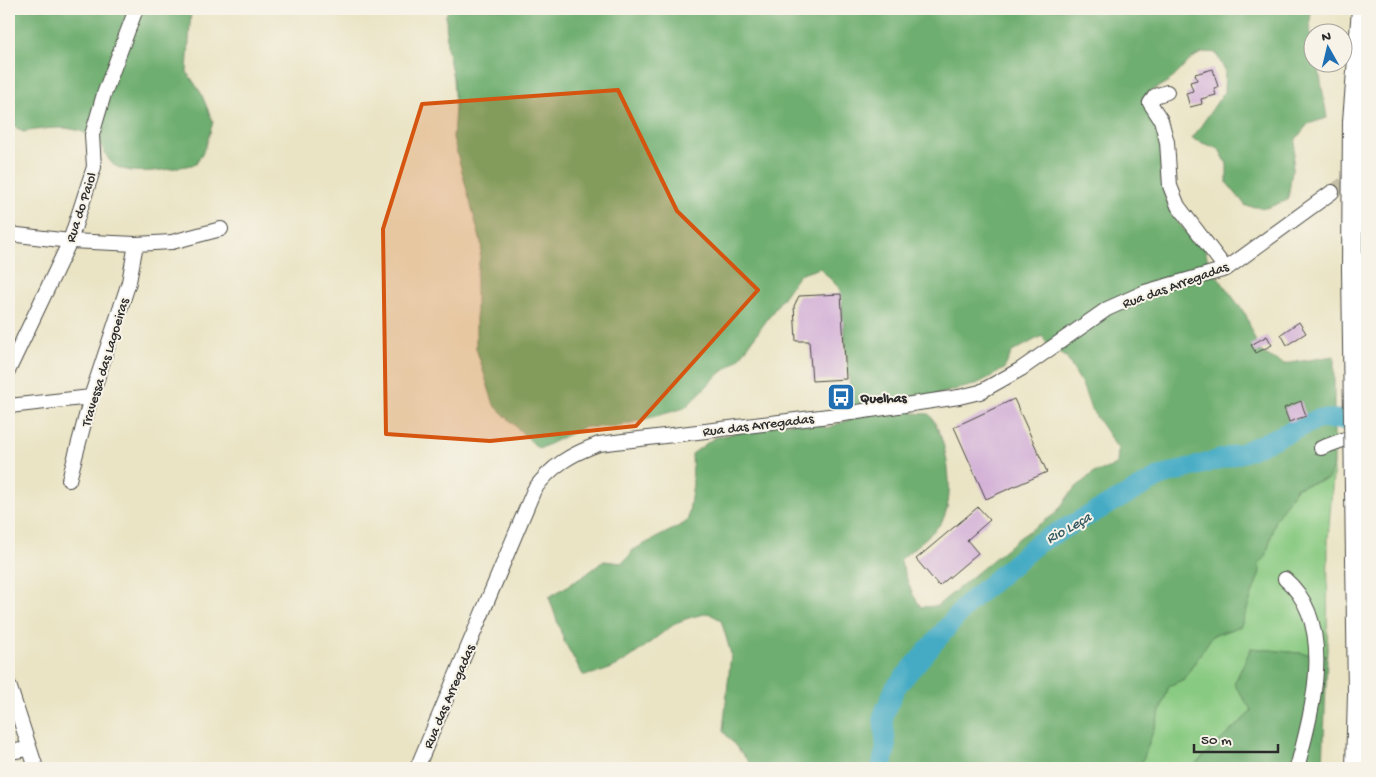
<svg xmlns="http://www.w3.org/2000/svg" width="1376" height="777" viewBox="0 0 1376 777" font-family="'Gochi Hand',sans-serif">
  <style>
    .green { fill: #89ca82; stroke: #5a7a56 }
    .forest { fill: #6eae70; stroke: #4c6c4e; fill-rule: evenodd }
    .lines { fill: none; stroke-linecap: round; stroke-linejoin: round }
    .river { stroke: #45abc4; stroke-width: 20 }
    .building { fill: #d3b1d7 }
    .minor-tunnel { stroke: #c4bfa6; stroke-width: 14; stroke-dasharray: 14 7; stroke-linecap: butt }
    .minor-casing { stroke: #484742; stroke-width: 16 }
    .highway-casing { stroke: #484742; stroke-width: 22 }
    .minor { stroke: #fff; stroke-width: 14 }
    .highway { stroke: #fff; stroke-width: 20 }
    .highway-bridge-casing { stroke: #484742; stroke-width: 22; stroke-linecap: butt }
    .highway-bridge { stroke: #fff; stroke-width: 20 }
    .marked { fill: #d5540f; fill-opacity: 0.2; stroke: #d5540f; stroke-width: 4; stroke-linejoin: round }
    .labels { text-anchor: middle; stroke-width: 4; stroke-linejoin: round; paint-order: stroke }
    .street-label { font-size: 14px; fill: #2b2b2b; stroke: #f7f3e8 }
    .poi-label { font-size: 14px; font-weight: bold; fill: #2b2b2b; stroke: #f7f3e8; text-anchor: start }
    .water-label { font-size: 15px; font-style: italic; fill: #345861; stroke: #f7f3e8 }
  </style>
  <rect width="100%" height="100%" fill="#f7f3e8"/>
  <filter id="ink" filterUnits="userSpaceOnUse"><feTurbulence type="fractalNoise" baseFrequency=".02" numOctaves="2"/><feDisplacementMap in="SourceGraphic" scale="10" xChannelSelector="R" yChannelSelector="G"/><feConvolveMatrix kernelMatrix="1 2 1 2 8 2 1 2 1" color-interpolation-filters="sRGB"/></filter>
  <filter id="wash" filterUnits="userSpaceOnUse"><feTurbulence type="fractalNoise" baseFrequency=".0096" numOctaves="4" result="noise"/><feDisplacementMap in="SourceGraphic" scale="20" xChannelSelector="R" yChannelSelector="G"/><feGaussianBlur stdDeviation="1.12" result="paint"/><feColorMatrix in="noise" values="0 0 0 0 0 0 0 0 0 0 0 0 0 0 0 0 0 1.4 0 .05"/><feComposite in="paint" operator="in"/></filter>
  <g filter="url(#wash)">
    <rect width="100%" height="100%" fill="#eae4c5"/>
    <path class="green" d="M 1334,463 L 1328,539 L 1327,656 L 1251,648 L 1252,711 L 1191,768 L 1140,768 L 1169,686 L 1184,679 L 1212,636 L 1241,626 L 1259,563 L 1266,557 L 1274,520 L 1297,487 L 1328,479 Z"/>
    <path class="forest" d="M 9,9 L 191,9 L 187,72 L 201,93 L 213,122 L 206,146 L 196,164 C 176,168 133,178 114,165 C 107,160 104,149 99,143 C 79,122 49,128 23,132 L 9,123 Z
      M 449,9 L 1312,9 C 1307,24 1313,45 1314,62 L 1318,63 L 1327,118 L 1308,124 L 1296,139 L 1288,200 L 1266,208 L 1246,206 L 1227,183 L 1227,164 L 1219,149 L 1192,139 L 1224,92 L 1225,71 L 1216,53 C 1194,49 1188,64 1174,77 C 1167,83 1157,87 1150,92 L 1162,140 L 1160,180 L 1172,215 L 1189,235 L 1204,245 L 1209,265 L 1246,315 L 1259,351 L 1284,364 L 1334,356 L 1334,463 L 1328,479 L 1297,487 L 1275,520 L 1266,557 L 1259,563 L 1260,572 L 1241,626 L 1212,636 L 1184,679 L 1169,686 L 1140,768 L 754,768 L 723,731 L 731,654 L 721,620 L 708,613 C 698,616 684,618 675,624 C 644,644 622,673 583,675 L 564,641 L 549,597 L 584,576 L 604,561 L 622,563 L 632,553 L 631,551 L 685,523 L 688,519 L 693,484 L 692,454 L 714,438 L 774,424 L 809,422 L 828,428 L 853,418 L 840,289 L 820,268 L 799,275 L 739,359 L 717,376 L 685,408 L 616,427 L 584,427 L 539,449 L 494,405 L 476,348 L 476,279 L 482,246 L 453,138 L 455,108 L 453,78 L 447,47 L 446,15 ZM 1042,336 L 1048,345 L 1066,357 L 1082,384 L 1091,409 L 1118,449 L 1117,465 L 1093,473 L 1073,490 L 1055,514 L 1019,538 L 937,606 L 921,607 L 912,593 L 900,560 C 910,551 933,533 940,524 C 958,501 947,435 929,414 L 912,413 L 920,399 L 974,385 L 988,378 L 1004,369 L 1012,352 Z
      M 1251,648 L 1327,656 L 1323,768 L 1191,768 L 1252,711 L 1234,684 Z"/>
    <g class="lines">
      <path class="river" d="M 881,768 L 886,748 L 883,716 L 895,688 L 969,602 L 1038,543 L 1161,476 L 1242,453 L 1318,419 L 1367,420"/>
    </g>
    <g id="blocks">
      <path class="building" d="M 1213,69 L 1218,87 L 1214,88 L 1216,95 L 1201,99 L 1202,104 L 1190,107 L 1186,93 L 1193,91 L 1190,82 L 1197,80 L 1195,74 Z
        M 841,294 L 846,379 L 812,381 L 809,341 L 796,341 L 794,306 L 799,296 Z
        M 1299,322 L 1306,333 L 1287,345 L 1281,334 Z
        M 1267,336 L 1272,345 L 1256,353 L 1251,345 Z
        M 1014,399 L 1047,472 L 986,499 L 954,427 Z
        M 1301,401 L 1306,416 L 1289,422 L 1284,408 Z
        M 978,507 L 990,520 L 967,540 L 978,553 L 939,586 L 916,559 Z"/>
    </g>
  </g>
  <g filter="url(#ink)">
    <use href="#blocks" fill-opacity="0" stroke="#484742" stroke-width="1"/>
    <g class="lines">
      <path class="minor-tunnel" d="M 1332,192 L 1367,168"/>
      <g class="minor-casing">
        <path id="minor" d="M 1167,92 L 1155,96 L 1150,103 L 1161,120 L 1167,142 L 1170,186 L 1178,206 L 1226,269
          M 9,234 L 70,241 L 136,244 L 172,242 L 221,229
          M 9,369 L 70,241 L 94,167 L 92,135 L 104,94 L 136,9
          M 9,406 L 91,397
          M 1321,448 L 1367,431
          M 69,480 L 91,397 L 129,282 L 136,244
          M 1285,579 C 1337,623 1312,712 1297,768
          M 9,685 L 36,768
          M 9,752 L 28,749
          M 417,768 L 534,490 C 551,466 571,454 599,444 L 837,415 L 959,397 L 980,392 L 1021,369 L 1107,309 L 1145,292 L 1226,269 L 1332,192"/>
      </g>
      <g class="highway-casing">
        <path id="highway" d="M 1352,269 L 1353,121 L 1362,9
          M 1355,490 L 1358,693 L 1356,768"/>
      </g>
      <use href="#minor" class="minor"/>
      <use href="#highway" class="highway"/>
      <g class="highway-bridge-casing">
        <path id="highway-bridge" d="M 1352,269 L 1355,490"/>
      </g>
      <use href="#highway-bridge" class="highway-bridge"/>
    </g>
  </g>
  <path class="marked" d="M 618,90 L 677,211 L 758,290 L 636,426 L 490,441 L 386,434 L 383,229 L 422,104 Z"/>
  <defs>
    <g id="bus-square" transform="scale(1.4375)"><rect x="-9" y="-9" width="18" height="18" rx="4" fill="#1f6fb2" stroke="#f7f3e8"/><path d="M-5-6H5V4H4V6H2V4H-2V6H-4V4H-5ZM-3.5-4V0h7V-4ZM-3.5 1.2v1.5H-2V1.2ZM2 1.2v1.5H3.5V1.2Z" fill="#fff"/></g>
  </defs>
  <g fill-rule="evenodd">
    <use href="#bus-square" x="841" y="397"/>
  </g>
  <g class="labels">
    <g class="street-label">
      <text transform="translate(80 207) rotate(-72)" y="5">Rua do Paiol</text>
      <text transform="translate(1175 284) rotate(-20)" y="5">Rua das Arregadas</text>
      <text transform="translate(104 362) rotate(-73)" y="5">Travessa das Lagoeiras</text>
      <text transform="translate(758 424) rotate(-7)" y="5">Rua das Arregadas</text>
      <text transform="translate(448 696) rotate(-67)" y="5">Rua das Arregadas</text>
    </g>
    <g class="poi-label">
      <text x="860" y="402">Quelhas</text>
    </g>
    <g class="water-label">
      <text transform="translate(1068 527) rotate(-29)" y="5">Rio Leça</text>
    </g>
  </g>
  <rect width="1376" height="777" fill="none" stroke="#f7f3e8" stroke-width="30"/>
  <g transform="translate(1328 48) rotate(352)"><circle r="24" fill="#f7f3e8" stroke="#a5a39c"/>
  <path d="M0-4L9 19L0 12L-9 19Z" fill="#1f6fb2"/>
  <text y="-8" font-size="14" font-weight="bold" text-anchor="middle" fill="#2b2b2b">N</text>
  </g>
  <path d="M1194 744v8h84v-8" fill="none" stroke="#2b2b2b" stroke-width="2.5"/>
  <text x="1201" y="744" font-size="15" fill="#2b2b2b" stroke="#f7f3e8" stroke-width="4" paint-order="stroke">50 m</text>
</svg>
